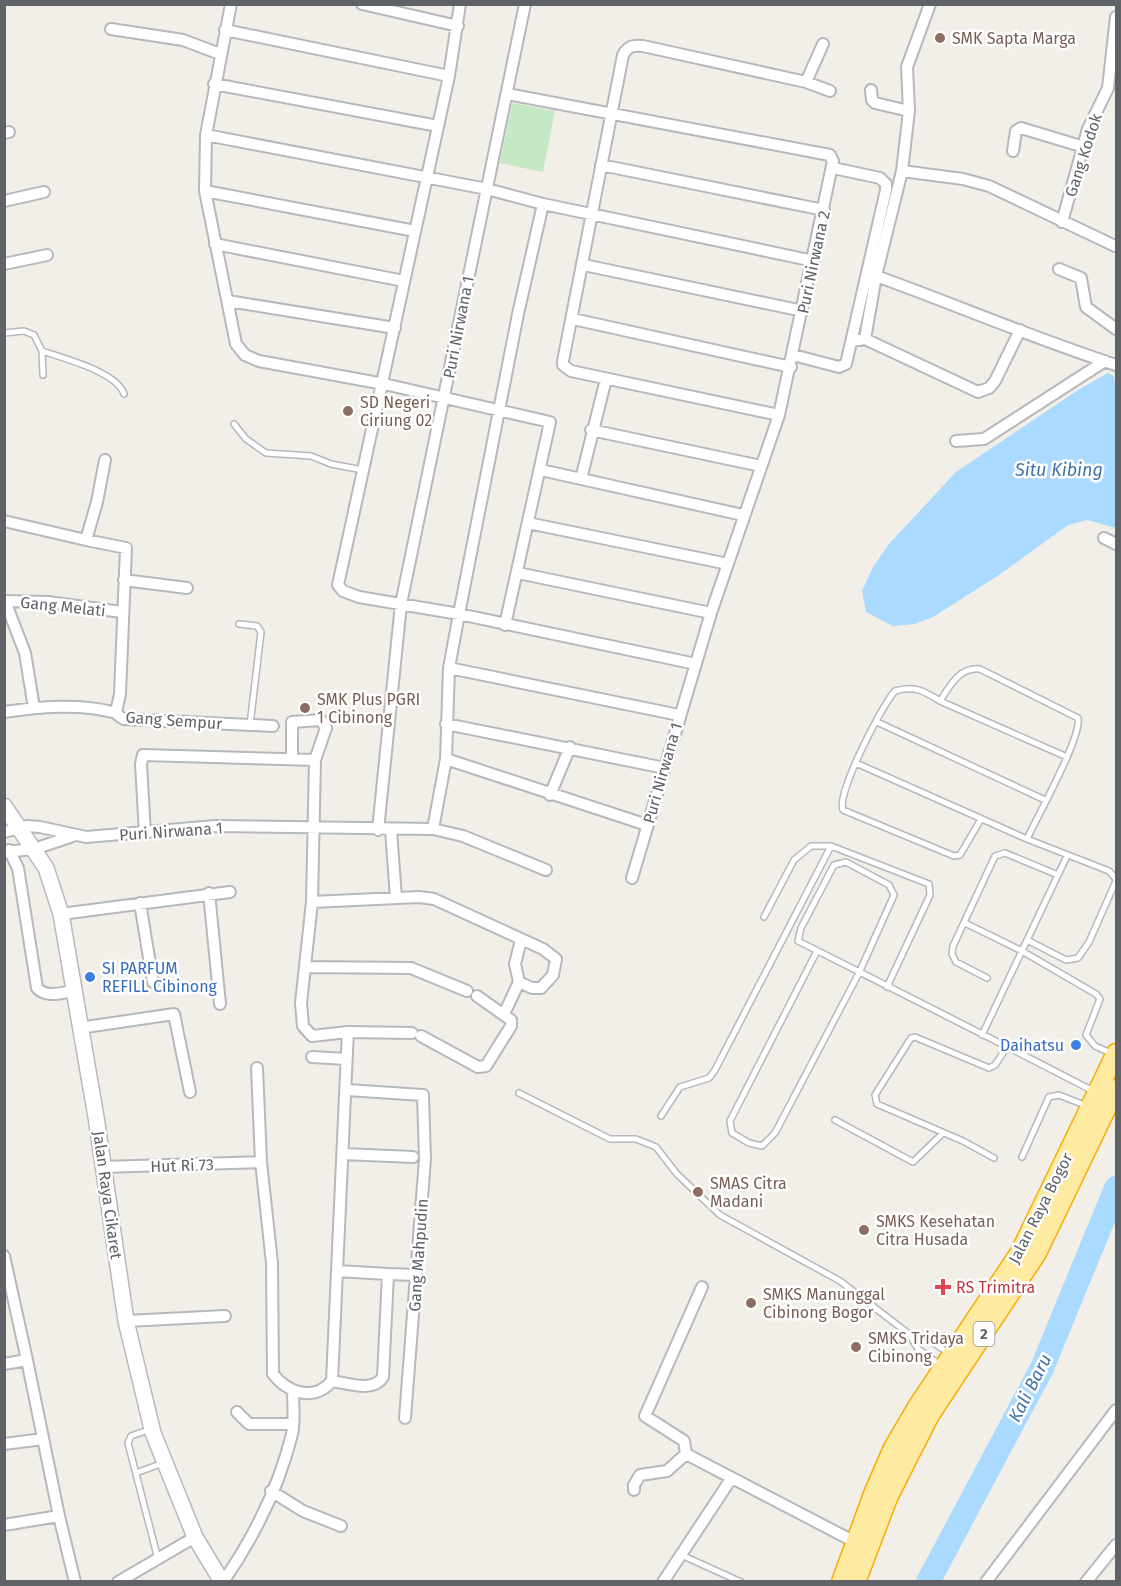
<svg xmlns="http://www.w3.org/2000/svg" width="1121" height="1586" viewBox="0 0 1121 1586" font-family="'Fira Sans',sans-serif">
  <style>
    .green { fill: #c5e8c5 }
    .water { fill: #aadaff }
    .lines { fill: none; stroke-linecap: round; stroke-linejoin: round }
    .river { stroke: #aadaff; stroke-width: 24 }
    .service-casing { stroke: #b5b8bc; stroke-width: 8 }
    .minor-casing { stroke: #b5b8bc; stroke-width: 14 }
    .secondary-casing { stroke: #b6babf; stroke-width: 18 }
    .trunk-casing { stroke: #f9ab00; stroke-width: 21 }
    .service { stroke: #fff; stroke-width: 5 }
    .minor { stroke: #fff; stroke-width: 10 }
    .secondary { stroke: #fff; stroke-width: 15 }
    .trunk { stroke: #feeaa1; stroke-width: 18 }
    .education-dot { fill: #8d6e63; stroke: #fff; stroke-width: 2 }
    .shop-dot { fill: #3f7fe0; stroke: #fff; stroke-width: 2 }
    .health-dot { fill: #e0444e; stroke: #fff; stroke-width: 2 }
    .labels { text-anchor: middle; stroke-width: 5; stroke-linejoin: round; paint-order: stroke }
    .shield { fill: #fff; stroke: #8f9295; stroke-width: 1.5 }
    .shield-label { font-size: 15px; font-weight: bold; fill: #5f6368 }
    .education-label { font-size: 16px; fill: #785e54; stroke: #fff; text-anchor: start }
    .street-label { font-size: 16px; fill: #5f6368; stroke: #fff }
    .shop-label { font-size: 16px; fill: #366cbe; stroke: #fff; text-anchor: start }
    .health-label { font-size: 16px; fill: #be3a42; stroke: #fff; text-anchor: start }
    .water-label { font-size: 18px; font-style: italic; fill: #4174aa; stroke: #fff }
  </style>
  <rect width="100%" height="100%" fill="#f1efe8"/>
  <path class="green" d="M 512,103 L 555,111 L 543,172 L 500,163 Z"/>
  <path class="water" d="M 1108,373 L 1114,376 L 1116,389 L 1116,528 L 1087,520 L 1068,525 L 999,575 L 933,617 L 915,624 L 893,626 L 866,612 L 862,591 L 873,567 L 889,544 L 956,472 L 1078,390 Z"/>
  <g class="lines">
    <path class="river" d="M 928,1582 L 1042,1368 L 1116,1188"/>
    <g class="service-casing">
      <path id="service" d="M 4,333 L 24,331 L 34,335 L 42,351 L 43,375
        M 42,351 C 63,358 117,372 124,394
        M 234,424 L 246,439 L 266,453 L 311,456 L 331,464 L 363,470
        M 239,624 L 257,626 L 261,632 L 250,725
        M 940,701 C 950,686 959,667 980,669 L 1078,718 C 1082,737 1037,817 1027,839
        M 877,722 L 1045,800
        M 856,763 L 1027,839 L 1109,871 L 1116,879
        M 981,819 L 960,855 L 954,856 L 843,810 C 836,794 882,705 895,691 C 914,685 924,691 940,701 L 1067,757
        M 764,917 L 794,860 L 811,846 L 831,846 L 929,884 L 930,895 L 887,987
        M 965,923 L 1022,951 L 1096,994 L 1100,999 L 1086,1035 L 1095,1046 L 1111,1053
        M 1027,940 L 1066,960 L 1078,958 L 1089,942 L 1116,881
        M 817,951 L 730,1121 L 732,1133 L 749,1143 L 762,1146 L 775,1133 L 859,973 L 894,895 L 889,885 L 846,862 L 834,865 L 801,928 L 798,941 C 897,991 997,1041 1095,1092
        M 987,978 L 956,962 L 952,954 L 953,946 L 995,856 L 1005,853 L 1058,875
        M 982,1035 L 1067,856
        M 519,1093 L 610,1139 L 636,1139 L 656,1147 L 677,1174 L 720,1215 L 840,1281 L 909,1334 L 918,1349 L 942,1366
        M 661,1116 L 680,1087 L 709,1078 L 715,1070 L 831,846
        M 835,1120 L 913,1162 L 943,1133
        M 1022,1157 L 1049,1097 L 1059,1095 L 1087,1106
        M 994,1158 L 963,1141 L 877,1104 L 875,1095 L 911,1038 L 915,1037 L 989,1068 L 995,1065 L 1007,1047
        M 909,1334 L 928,1339 L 950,1354
        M 151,1429 L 131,1436 L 128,1443 L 158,1559
        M 136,1473 L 163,1463
        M 679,1554 L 741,1582"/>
    </g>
    <g class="minor-casing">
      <path id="minor" d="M 231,4 L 206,135 L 205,191 L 236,344 L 245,355 L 259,361 L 384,384 L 550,422 L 505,625
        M 362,4 L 458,26
        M 460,4 L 449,76 L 338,585 L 343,591 L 359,597 L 459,614 L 696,664
        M 111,29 L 183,40 L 220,54
        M 225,30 L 449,76
        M 806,82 L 830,91
        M 214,84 L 438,126
        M 871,90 L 872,100 L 875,103 L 909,111
        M 507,94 L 830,155 L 833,161 L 779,415 L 711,613 L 632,878
        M 4,133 L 9,132
        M 206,135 L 487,189 L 543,204 L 814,261
        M 1013,151 L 1016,131 L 1021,128 L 1084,147
        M 601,165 L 824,210
        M 902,171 L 963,179 L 989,186 L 1115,246
        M 205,191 L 415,231
        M 4,201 L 44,192
        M 1062,222 L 1088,129 L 1108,88 L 1116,17
        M 215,244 L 404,281
        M 4,264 L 47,255
        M 584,265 L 803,311
        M 1059,269 L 1081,278 L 1086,307 L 1116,329
        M 876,276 C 957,305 1035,339 1116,365
        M 228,301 L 395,328
        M 573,319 L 791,367
        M 865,339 L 978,392 L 989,388 L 995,381 L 1020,330
        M 852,341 L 865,339 L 876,276 L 902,171 L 909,111 L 907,67 L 930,4
        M 793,355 L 839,367 L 846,364 L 886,190 L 886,184 L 880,178 L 833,168
        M 779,415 L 571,371 L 563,365 L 563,361 L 623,55 C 628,46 633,45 643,46 L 806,82 L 823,44
        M 591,430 L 761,466
        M 956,441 L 984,439 L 1105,361
        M 541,470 L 743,515
        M 581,479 L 606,379
        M 4,521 L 86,540 L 97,502 L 105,460
        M 528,523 L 728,564
        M 1104,538 L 1116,544
        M 86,540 L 126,548 L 120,694 L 116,712
        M 518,573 L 711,613
        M 124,580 L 187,588
        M 4,601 L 48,602 L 122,612
        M 5,601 L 25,653 L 34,708
        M 449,668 L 679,715
        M 4,712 C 39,707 78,703 113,712 C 117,713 119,717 124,719 L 273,726
        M 446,724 L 665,768
        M 292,759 L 292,722 L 321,720 L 326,728 L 315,760
        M 446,759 L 647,825
        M 550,795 L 570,747
        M 433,829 L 446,759 L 449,668 L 459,614 L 518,314 L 543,204
        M 378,830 L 401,604 L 525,4
        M 391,830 L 396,898
        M 4,832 L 27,826 L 40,827 L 86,837 L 216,826 L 433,829 L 463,836 L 546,870
        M 145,834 L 141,764 L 143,755 L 315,760 L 312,902 L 301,1003 L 303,1026 L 312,1036 L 348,1032 C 342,1148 337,1264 332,1381 C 347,1383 373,1393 383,1377 L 388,1274 L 337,1271
        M 9,850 L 18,868 L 37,988 C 46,998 61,993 73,991
        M 4,852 L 34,849 L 73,836
        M 209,893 L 220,1004
        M 312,902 L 419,897 L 434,899 L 543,949 L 556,959 L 553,975 L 541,988 L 532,988 L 519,982
        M 140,903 L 153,982
        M 61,914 L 230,892
        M 305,967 L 411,968 L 467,991
        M 519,982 L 515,964 L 521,940
        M 504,1014 L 519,982
        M 79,1028 L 174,1014 L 190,1092
        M 348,1032 L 412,1033
        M 421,1036 L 478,1067 L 486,1066 L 511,1026 L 511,1020 L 477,996
        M 312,1057 L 346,1059
        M 257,1068 L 261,1162 L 272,1263 L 273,1374 C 288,1393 314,1402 332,1381
        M 347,1090 L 423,1095 L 425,1159 L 405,1418
        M 343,1154 L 413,1157
        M 103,1167 L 261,1162
        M 4,1256 L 27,1360
        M 388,1274 L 416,1275
        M 702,1287 L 645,1416 L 684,1441 L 686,1454 L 855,1542
        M 126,1321 L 225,1316
        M 4,1364 L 27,1360 L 59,1516 L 75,1582
        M 237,1412 L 249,1424 L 293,1424
        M 4,1444 L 43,1439
        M 634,1490 L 634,1485 L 640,1475 L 667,1471 L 686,1454
        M 271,1491 L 303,1511 L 341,1526
        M 4,1525 L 59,1516
        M 118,1582 L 195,1537
        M 223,1582 C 254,1537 279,1487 292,1434 C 295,1421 293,1405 293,1392
        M 663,1582 L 731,1479
        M 986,1582 L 1116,1410
        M 1086,1582 L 1116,1545"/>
    </g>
    <g class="secondary-casing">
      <path id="secondary" d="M 4,806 L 46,868 L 61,914 L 96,1117 L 126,1321 L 153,1433 L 195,1537 L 222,1582"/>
    </g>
    <g class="trunk-casing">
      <path id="trunk" d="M 841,1582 L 873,1494 L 893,1448 L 917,1407 L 1020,1252 L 1116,1053
        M 856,1582 L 888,1498 L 910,1454 L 930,1415 L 1037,1253 L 1116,1089"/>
    </g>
    <use href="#service" class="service"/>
    <use href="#minor" class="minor"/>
    <use href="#secondary" class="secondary"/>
    <use href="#trunk" class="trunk"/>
  </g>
  <g class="education-dot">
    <circle cx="940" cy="38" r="6"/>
    <circle cx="348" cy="411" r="6"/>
    <circle cx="305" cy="708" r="6"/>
    <circle cx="698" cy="1192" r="6"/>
    <circle cx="864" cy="1230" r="6"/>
    <circle cx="751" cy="1303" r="6"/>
    <circle cx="856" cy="1347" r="6"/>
  </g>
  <g class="shop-dot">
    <circle cx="90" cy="977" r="6"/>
    <circle cx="1076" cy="1045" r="6"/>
  </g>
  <path class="health-dot" d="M940 1278h6v6h6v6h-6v6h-6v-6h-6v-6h6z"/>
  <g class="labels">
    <rect class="shield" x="973.5" y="1322" width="21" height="24" rx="4.5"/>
    <g class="shield-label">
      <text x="984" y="1339">2</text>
    </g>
    <g class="education-label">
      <text x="952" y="44">SMK Sapta Marga</text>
      <text x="360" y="408">SD Negeri<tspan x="360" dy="18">Ciriung 02</tspan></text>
      <text x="317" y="705">SMK Plus PGRI<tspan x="317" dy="18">1 Cibinong</tspan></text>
      <text x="710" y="1189">SMAS Citra<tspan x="710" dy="18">Madani</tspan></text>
      <text x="876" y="1227">SMKS Kesehatan<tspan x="876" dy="18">Citra Husada</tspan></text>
      <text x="763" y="1300">SMKS Manunggal<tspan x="763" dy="18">Cibinong Bogor</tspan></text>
      <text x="868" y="1344">SMKS Tridaya<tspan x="868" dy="18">Cibinong</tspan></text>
    </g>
    <g class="street-label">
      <text transform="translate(1083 155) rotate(-72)" y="6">Gang Kodok</text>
      <text transform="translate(813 262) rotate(-78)" y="6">Puri Nirwana 2</text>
      <text transform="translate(458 327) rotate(-79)" y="6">Puri Nirwana 1</text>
      <text transform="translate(63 606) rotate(6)" y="6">Gang Melati</text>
      <text transform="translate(174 720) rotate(4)" y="6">Gang Sempur</text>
      <text transform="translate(662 773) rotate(-74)" y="6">Puri Nirwana 1</text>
      <text transform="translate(171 831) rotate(-4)" y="6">Puri Nirwana 1</text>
      <text transform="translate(182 1165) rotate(-2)" y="6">Hut Ri 73</text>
      <text transform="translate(108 1195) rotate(82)" y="6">Jalan Raya Cikaret</text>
      <text transform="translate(1040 1208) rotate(-63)" y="6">Jalan Raya Bogor</text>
      <text transform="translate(418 1255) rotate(-86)" y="6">Gang Mahpudin</text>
    </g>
    <g class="shop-label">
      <text x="102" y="974">SI PARFUM<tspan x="102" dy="18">REFILL Cibinong</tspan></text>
      <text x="1064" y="1051" text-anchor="end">Daihatsu</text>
    </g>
    <g class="health-label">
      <text x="956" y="1293">RS Trimitra</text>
    </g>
    <g class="water-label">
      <text x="1059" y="476">Situ Kibing</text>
      <text transform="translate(1030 1388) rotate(-63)" y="6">Kali Baru</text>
    </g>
  </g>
  <rect width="1121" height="1586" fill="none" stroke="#5f6368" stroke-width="12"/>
</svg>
